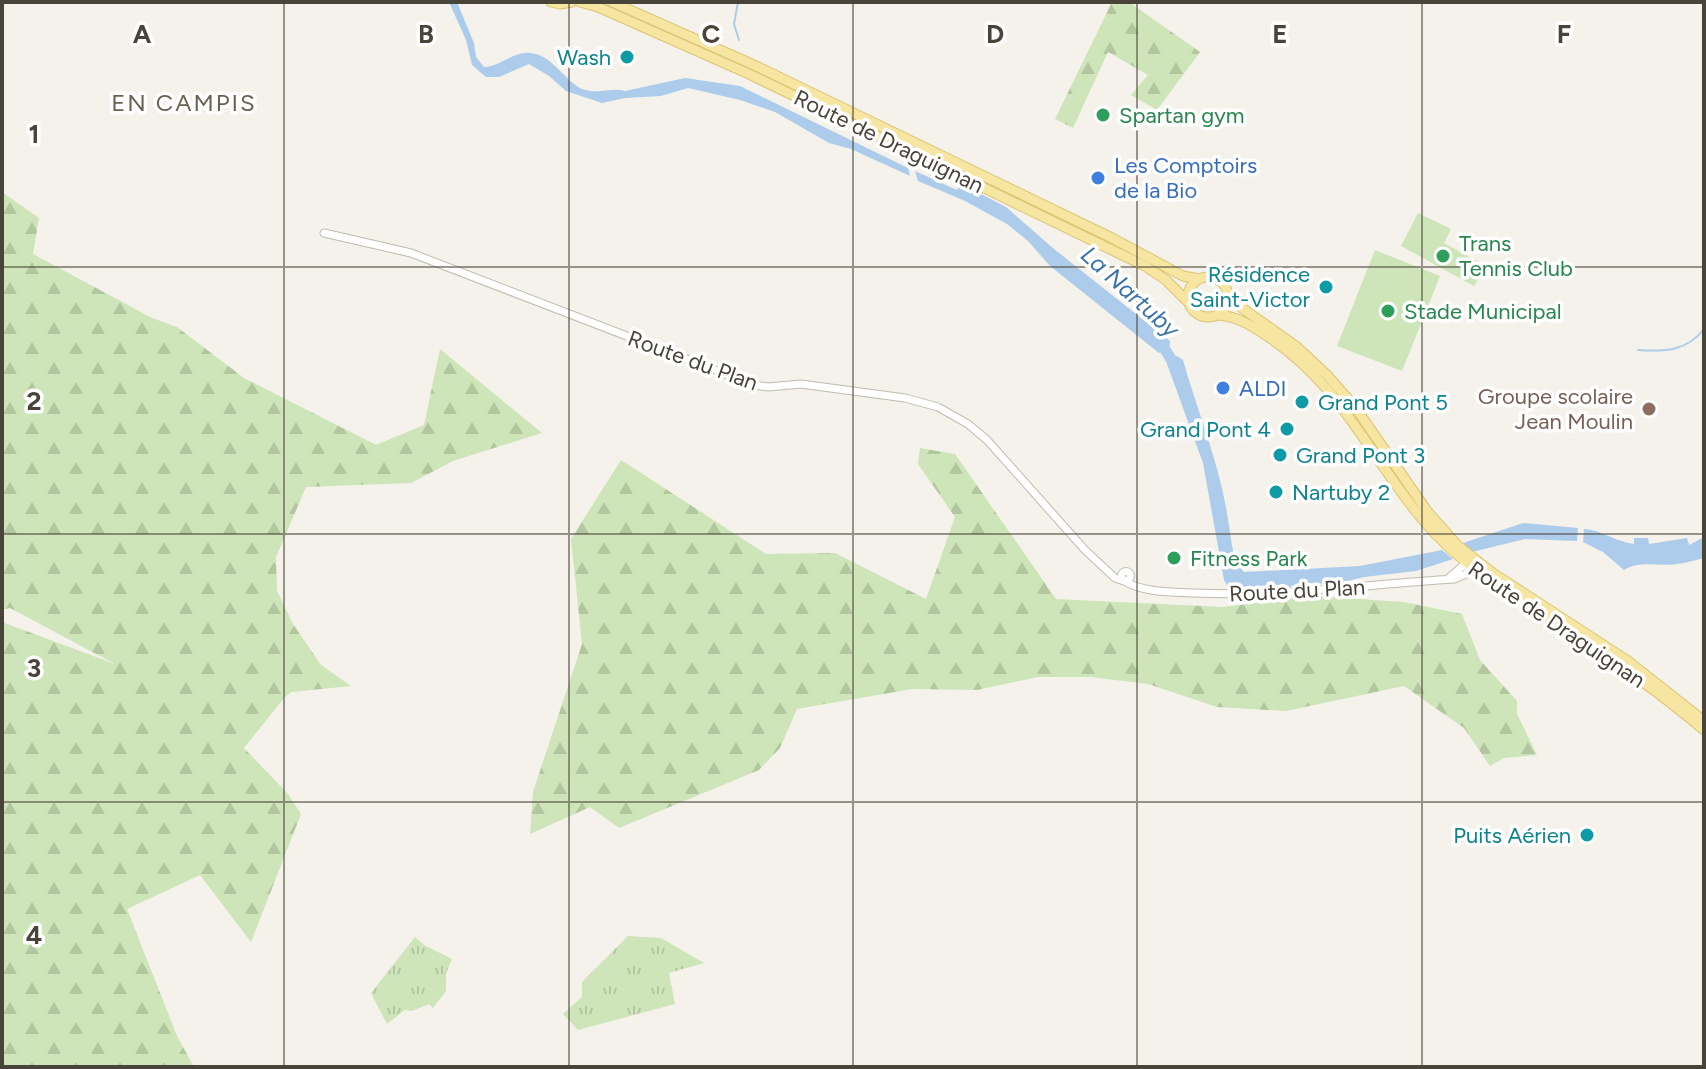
<svg xmlns="http://www.w3.org/2000/svg" width="1706" height="1069" viewBox="0 0 1706 1069" font-family="Figtree,sans-serif">
  <style>
    .grass { fill: url(#grass-tufts) }
    .forest { fill: url(#forest-firs) }
    .pitch { fill: #cde5b8 }
    .water { fill: #adcceb }
    .lines { fill: none; stroke-linecap: round; stroke-linejoin: round }
    .stream { stroke: #adcceb; stroke-width: 2 }
    .river { stroke: #adcceb; stroke-width: 11 }
    .tertiary-casing { stroke: #bfbbae; stroke-width: 9 }
    .primary-casing { stroke: #dbc473; stroke-width: 11 }
    .tertiary { stroke: #fff; stroke-width: 7 }
    .primary { stroke: #f6e6a2; stroke-width: 9 }
    .grid { fill: none; stroke: #484439; stroke-width: 2; stroke-opacity: 0.55 }
    .culture-dot { fill: #0f9aa8; stroke: #fff; stroke-width: 3 }
    .leisure-dot { fill: #2e9e5b; stroke: #fff; stroke-width: 3 }
    .shop-dot { fill: #3f7fe0; stroke: #fff; stroke-width: 3 }
    .education-dot { fill: #8d6e63; stroke: #fff; stroke-width: 3 }
    .labels { text-anchor: middle; stroke-width: 7; stroke-linejoin: round; paint-order: stroke }
    .culture-label { font-size: 22px; fill: #0d838f; stroke: #fff; text-anchor: end }
    .leisure-label { font-size: 22px; fill: #27864d; stroke: #fff; text-anchor: start }
    .street-label { font-size: 22px; fill: #484439; stroke: #fff }
    .shop-label { font-size: 22px; fill: #366cbe; stroke: #fff; text-anchor: start }
    .education-label { font-size: 22px; fill: #785e54; stroke: #fff; text-anchor: end }
    .neighbourhood-label { font-size: 24px; letter-spacing: 2px; fill: #6a6251; stroke: #fff }
    .water-label { font-size: 24px; font-style: italic; fill: #3a72ac; stroke: #fff }
    .grid-label { font-size: 26px; text-anchor: middle; font-weight: bold; fill: #484439; stroke: #fff; stroke-width: 7; stroke-linejoin: round; paint-order: stroke }
  </style>
  <defs>
    <pattern id="grass-tufts" width="24" height="20" patternUnits="userSpaceOnUse" patternTransform="scale(2)"><rect width="24" height="20" fill="#cde5b8"/><path d="M3 7l-1-3M5 7V3M7 7l1-3M15 17l-1-3M17 17v-4M19 17l1-3" fill="none" stroke="#b2c69f"/></pattern>
    <pattern id="forest-firs" width="22" height="20" patternUnits="userSpaceOnUse" patternTransform="scale(2)"><rect width="22" height="20" fill="#cde5b8"/><path d="M5 1l3.5 6h-7zM16 11l3.5 6h-7z" fill="#b2c69f"/></pattern>
  </defs>
  <rect width="100%" height="100%" fill="#f4f2eb"/>
  <path class="grass" d="M 628,936 L 661,938 L 704,963 L 669,973 L 675,1004 L 578,1030 L 563,1014 L 582,997 L 582,982 Z
    M 415,937 L 424,945 L 452,959 L 446,973 L 446,991 L 433,1008 L 429,1004 L 412,1011 L 405,1010 L 387,1024 L 371,993 Z"/>
  <path class="forest" d="M 1112,2 L 1129,2 L 1200,52 L 1157,110 L 1131,95 L 1148,75 L 1108,52 L 1073,128 L 1055,119 Z
    M 2,192 L 39,218 L 33,254 L 152,318 L 177,327 L 244,378 L 376,445 L 424,425 L 440,349 L 542,433 L 453,461 L 411,483 L 306,487 L 276,557 L 277,591 L 293,624 L 321,665 L 351,686 L 291,692 L 285,697 L 244,748 L 288,794 L 301,814 L 251,942 L 200,875 L 127,909 L 177,1036 L 194,1067 L 2,1067 L 2,622 L 115,664 L 10,608 L 2,610 Z
    M 920,448 L 955,454 L 1056,599 L 1223,607 L 1314,596 L 1404,602 L 1462,614 L 1480,660 L 1517,701 L 1517,714 L 1537,755 L 1504,758 L 1490,766 L 1464,728 L 1404,686 L 1286,711 L 1217,707 L 1148,684 L 1090,677 L 1038,677 L 977,690 L 912,689 L 797,709 L 780,748 L 759,770 L 619,828 L 590,807 L 530,834 L 533,792 L 582,644 L 571,539 L 621,460 L 766,554 L 835,553 L 926,599 L 955,517 L 918,464 Z"/>
  <path class="pitch" d="M 1418,213 L 1451,229 L 1444,243 L 1486,266 L 1474,286 L 1401,246 Z
    M 1375,250 L 1440,276 L 1402,371 L 1337,346 Z"/>
  <path class="water" d="M 449,2 L 457,2 L 474,43 L 476,57 L 484,67 C 501,66 514,51 531,53 C 552,55 565,81 582,89 C 598,95 611,87 625,91 L 685,78 L 740,86 L 908,168 L 910,176 L 851,149 L 829,143 L 775,112 L 740,100 L 688,88 L 661,96 L 625,98 L 602,103 L 566,91 L 549,76 L 529,64 L 499,77 L 486,77 L 472,65 L 466,40 Z
    M 915,171 L 957,190 L 960,183 L 1006,207 L 1054,249 L 1170,341 L 1170,345 L 1159,353 L 1050,266 L 1028,241 L 1007,224 L 965,201 L 918,181 Z
    M 1177,356 L 1183,360 C 1199,417 1221,466 1229,526 C 1232,542 1232,559 1244,572 L 1360,566 L 1442,550 L 1453,559 L 1416,571 L 1364,577 L 1344,582 L 1296,585 L 1278,589 L 1240,590 L 1228,587 L 1224,580 L 1203,463 L 1167,364 Z
    M 1523,523 L 1578,528 L 1577,541 L 1525,539 L 1472,552 L 1463,543 Z
    M 1584,529 C 1598,529 1617,542 1634,544 L 1634,538 L 1648,538 L 1649,544 L 1687,538 L 1689,545 L 1704,537 L 1704,558 C 1695,560 1686,563 1677,564 C 1657,567 1641,560 1624,570 L 1603,552 L 1583,542 Z"/>
  <g class="lines">
    <path class="stream" d="M 738,2 L 734,24 L 739,40
      M 1638,350 C 1665,352 1687,351 1704,329"/>
    <path class="river" d="M 1157,341 L 1164,348 L 1179,372"/>
    <g class="tertiary-casing">
      <path id="tertiary" d="M 324,233 L 411,253 L 754,385 L 768,387 L 801,384 L 905,398 L 938,407 L 968,424 L 987,440 L 1085,550 L 1115,578 L 1124,581
        M1121.5 576a4.5 4.5 0 1 1 9 0a4.5 4.5 0 1 1-9 0Z
        M 1449,578 L 1465,564 L 1471,563
        M 1124,581 C 1144,593 1174,592 1196,593 C 1283,597 1368,584 1454,579 L 1466,574 L 1472,564"/>
    </g>
    <g class="primary-casing">
      <path id="primary" d="M 551,2 L 560,4 L 572,2
        M 580,2 L 598,7 L 749,74 L 1145,266 L 1166,280 L 1187,301
        M 612,2 L 754,65 L 1112,238 L 1183,276 L 1199,279
        M1188 297a20 20 0 1 1 40 0a20 20 0 1 1-40 0Z
        M 1228,298 L 1297,347 L 1326,374 L 1355,407 L 1427,511 L 1457,545 L 1493,573 L 1628,661 L 1704,721
        M 1218,315 C 1237,316 1252,326 1267,336 C 1341,384 1369,456 1423,520 C 1462,567 1511,594 1562,626 C 1611,658 1659,692 1704,730"/>
    </g>
    <use href="#tertiary" class="tertiary"/>
    <use href="#primary" class="primary"/>
  </g>
  <path class="grid" d="M 284,2 L 284,1067M 569,2 L 569,1067M 853,2 L 853,1067M 1137,2 L 1137,1067M 1422,2 L 1422,1067M 2,267 L 1704,267M 2,534 L 1704,534M 2,802 L 1704,802"/>
  <g class="culture-dot">
    <circle cx="627" cy="57" r="8"/>
    <circle cx="1326" cy="287" r="8"/>
    <circle cx="1302" cy="402" r="8"/>
    <circle cx="1287" cy="429" r="8"/>
    <circle cx="1280" cy="455" r="8"/>
    <circle cx="1276" cy="492" r="8"/>
    <circle cx="1587" cy="835" r="8"/>
  </g>
  <g class="leisure-dot">
    <circle cx="1103" cy="115" r="8"/>
    <circle cx="1443" cy="256" r="8"/>
    <circle cx="1388" cy="311" r="8"/>
    <circle cx="1174" cy="558" r="8"/>
  </g>
  <g class="shop-dot">
    <circle cx="1098" cy="178" r="8"/>
    <circle cx="1223" cy="388" r="8"/>
  </g>
  <circle class="education-dot" cx="1649" cy="409" r="8"/>
  <g class="labels">
    <g class="culture-label">
      <text x="611" y="65">Wash</text>
      <text x="1310" y="282">Résidence<tspan x="1310" dy="25">Saint-Victor</tspan></text>
      <text x="1318" y="410" text-anchor="start">Grand Pont 5</text>
      <text x="1271" y="437">Grand Pont 4</text>
      <text x="1296" y="463" text-anchor="start">Grand Pont 3</text>
      <text x="1292" y="500" text-anchor="start">Nartuby 2</text>
      <text x="1571" y="843">Puits Aérien</text>
    </g>
    <g class="leisure-label">
      <text x="1119" y="123">Spartan gym</text>
      <text x="1459" y="251">Trans<tspan x="1459" dy="25">Tennis Club</tspan></text>
      <text x="1404" y="319">Stade Municipal</text>
      <text x="1190" y="566">Fitness Park</text>
    </g>
    <g class="street-label">
      <text transform="translate(889 141) rotate(26)" y="8">Route de Draguignan</text>
      <text transform="translate(693 360) rotate(20)" y="8">Route du Plan</text>
      <text transform="translate(1297 590) rotate(-3)" y="8">Route du Plan</text>
      <text transform="translate(1557 624) rotate(34)" y="8">Route de Draguignan</text>
    </g>
    <g class="shop-label">
      <text x="1114" y="173">Les Comptoirs<tspan x="1114" dy="25">de la Bio</tspan></text>
      <text x="1239" y="396">ALDI</text>
    </g>
    <g class="education-label">
      <text x="1633" y="404">Groupe scolaire<tspan x="1633" dy="25">Jean Moulin</tspan></text>
    </g>
    <g class="neighbourhood-label">
      <text x="184" y="111">EN CAMPIS</text>
    </g>
    <g class="water-label">
      <text transform="translate(1130 292) rotate(42)" y="8">La Nartuby</text>
    </g>
  </g>
  <g class="grid-label">
    <text x="142" y="43">A</text>
    <text x="426" y="43">B</text>
    <text x="711" y="43">C</text>
    <text x="995" y="43">D</text>
    <text x="1280" y="43">E</text>
    <text x="1564" y="43">F</text>
    <text x="34" y="143">1</text>
    <text x="34" y="410">2</text>
    <text x="34" y="677">3</text>
    <text x="34" y="944">4</text>
  </g>
  <rect width="1706" height="1069" fill="none" stroke="#484439" stroke-width="8"/>
</svg>
